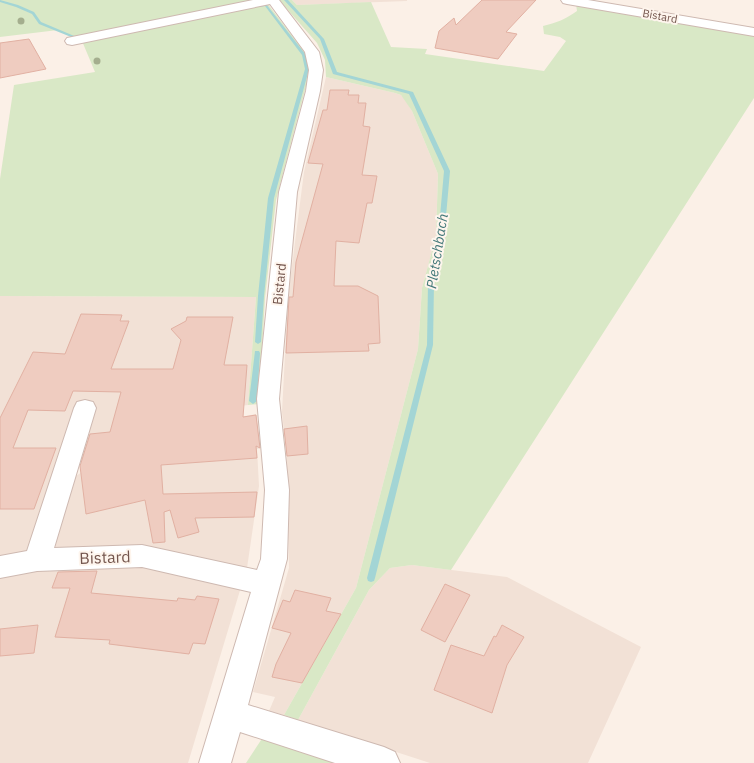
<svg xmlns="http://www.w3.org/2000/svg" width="754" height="763" viewBox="0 0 754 763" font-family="'IBM Plex Sans',sans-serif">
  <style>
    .residential { fill: #f2e1d6 }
    .green { fill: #d9e8c6 }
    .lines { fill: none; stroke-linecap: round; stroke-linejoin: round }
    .stream { fill: #a3d5d5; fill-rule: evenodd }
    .building { fill: #efccc0; stroke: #e1b0a2 }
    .minor-casing { stroke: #ceb9b1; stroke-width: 2 }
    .minor { fill: #fff; fill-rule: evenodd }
    .tree { fill: #a4ae8e }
    .labels { text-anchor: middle; stroke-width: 4; stroke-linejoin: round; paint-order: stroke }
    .far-street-label { font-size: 11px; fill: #73554d; stroke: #fef5ed }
    .street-label { font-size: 13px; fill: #73554d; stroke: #fef5ed }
    .water-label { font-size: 14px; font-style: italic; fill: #417778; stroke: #fef5ed }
    .near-street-label { font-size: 16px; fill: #73554d; stroke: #fef5ed }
  </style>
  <rect width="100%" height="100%" fill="#fbf0e7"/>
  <path class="residential" d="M 292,0 L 407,0 L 407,1 L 297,5 Z
    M 326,77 L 395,93 L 401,95 L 405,99 L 412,111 L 438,174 L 436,236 L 422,288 L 418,349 L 356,588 L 284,715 L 269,711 L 275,697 L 253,692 L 289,568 L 287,460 L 282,412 L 288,297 L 304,172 Z
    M 0,296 L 256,297 L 248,405 L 209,410 L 227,420 L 256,414 L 261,448 L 257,449 L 259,486 L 247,568 L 58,549 L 48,539 L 71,479 L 87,469 L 166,451 L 77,461 L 28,552 L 0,558 Z
    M 137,565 L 241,587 L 188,763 L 0,763 L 0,575 L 21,571 Z
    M 412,565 L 507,577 L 641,647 L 588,763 L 430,763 L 298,720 L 369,590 L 390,568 Z"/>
  <path class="green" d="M 0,0 L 257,0 L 77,39 L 58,30 L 0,37 Z
    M 279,0 L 292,0 L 297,5 L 371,2 L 391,47 L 427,49 L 425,54 L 544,71 L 566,41 L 560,37 L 544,34 L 543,26 C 556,23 566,19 577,11 L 576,4 L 754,35 L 754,98 L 451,570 L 412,565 L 390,568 L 369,590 L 298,720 L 284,715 L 356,588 L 418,349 L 422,288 L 436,236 L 438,174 L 412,111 L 401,95 L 395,93 L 326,77 L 325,60 L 317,43 Z
    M 267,3 L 307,55 L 310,71 L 276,200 L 265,298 L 259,404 L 248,405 L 256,297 L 0,296 L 0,179 L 14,85 L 95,72 L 82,41 Z
    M 267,731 L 362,763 L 246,763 Z"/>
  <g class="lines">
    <path class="stream" d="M 0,0 L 18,5 L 34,12 L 41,22 L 79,38 L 76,39 L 39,24 L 32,14 L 16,7 L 0,2 Z
      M 284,0 L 288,0 L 324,39 L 337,72 L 413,92 L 450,171 L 444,239 L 434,283 L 433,345 L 375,578 L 374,581 L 371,582 L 368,581 L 367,578 L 427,345 L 428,283 L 438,239 L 444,171 L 409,94 L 333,74 L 320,39 Z
      M 266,4 L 306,55 L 309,69 L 274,198 L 264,296 L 261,342 L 258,344 L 255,342 L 258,296 L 268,198 L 305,69 L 302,55 L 265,6 L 258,7 L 256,6 Z
      M 255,351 L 259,351 L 260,353 L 257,401 L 253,404 L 249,401 Z"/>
  </g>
  <path class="building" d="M 482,0 L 536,0 L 506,32 L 517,34 L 498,59 L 435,48 L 439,31 L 454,18 L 456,25 Z
    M 29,39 L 46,69 L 0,78 L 0,43 Z
    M 330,90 L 349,90 L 348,95 L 359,95 L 358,103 L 366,103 L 363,126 L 370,127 L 362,175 L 377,176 L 372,203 L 367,203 L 359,243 L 336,241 L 334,286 L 358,286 L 378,296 L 380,343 L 368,344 L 369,351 L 286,353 L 289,297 L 293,297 L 296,262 L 323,164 L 308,163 L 323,110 L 327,110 Z
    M 81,314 L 122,315 L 120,321 L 129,321 L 111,369 L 173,369 L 181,340 L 171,329 L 186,321 L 187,317 L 233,317 L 224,365 L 247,365 L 243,417 L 256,415 L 260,448 L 256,446 L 257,458 L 161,465 L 163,494 L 257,492 L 254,517 L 195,518 L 199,532 L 178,538 L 170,510 L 164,512 L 165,542 L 153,543 L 145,500 L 86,514 L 80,466 L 90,434 L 110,432 L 121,392 L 73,391 L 65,411 L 28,410 L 13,448 L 56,448 L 34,509 L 0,509 L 0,418 L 33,352 L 65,354 Z
    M 307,426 L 308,454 L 287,456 L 284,429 Z
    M 97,571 L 91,593 L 177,601 L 178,598 L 195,600 L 197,596 L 219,599 L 205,644 L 193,643 L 189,654 L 109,644 L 110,640 L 55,637 L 70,588 L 52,588 L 58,572 Z
    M 445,584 L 470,595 L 445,642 L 421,630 Z
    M 295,590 L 331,598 L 326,611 L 341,614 L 302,683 L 272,677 L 276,664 L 291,633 L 272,628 L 283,600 L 290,602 Z
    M 38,625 L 34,653 L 0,656 L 0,629 Z
    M 502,625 L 524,637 L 507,665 L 492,713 L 434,690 L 451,645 L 484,656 L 494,636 L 496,637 Z"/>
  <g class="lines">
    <g class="minor-casing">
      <path id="minor" d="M 253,0 L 279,0 L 319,52 L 323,70 L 320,91 L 297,192 L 279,399 L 289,490 L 287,559 L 248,705 L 384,747 L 395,752 L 400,763 L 335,763 L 240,732 L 231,763 L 199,763 L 251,592 L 142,567 L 37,571 L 0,578 L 0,556 L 27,551 L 74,408 L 77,402 L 85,400 L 93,402 L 96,408 L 54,548 L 142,545 L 257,570 L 261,559 L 265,490 L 257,399 L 279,192 L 306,91 L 309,70 L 305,52 L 270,4 L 72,45 L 67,44 L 65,41 L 67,38 L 72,37 Z
        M 561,0 L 588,0 L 754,28 L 754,36 L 567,4 L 563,3 Z"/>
    </g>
    <use href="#minor" class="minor"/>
  </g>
  <g class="tree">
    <circle cx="21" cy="21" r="3.5"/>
    <circle cx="97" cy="61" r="3.5"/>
  </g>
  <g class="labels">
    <g class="far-street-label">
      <text transform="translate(660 16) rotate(10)" y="4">Bistard</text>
    </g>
    <g class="street-label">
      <text transform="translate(279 284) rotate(-84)" y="5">Bistard</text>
    </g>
    <g class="water-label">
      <text transform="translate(437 251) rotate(-81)" y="5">Pletschbach</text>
    </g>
    <g class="near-street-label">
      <text transform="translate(105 557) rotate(-2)" y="6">Bistard</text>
    </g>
  </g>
</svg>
